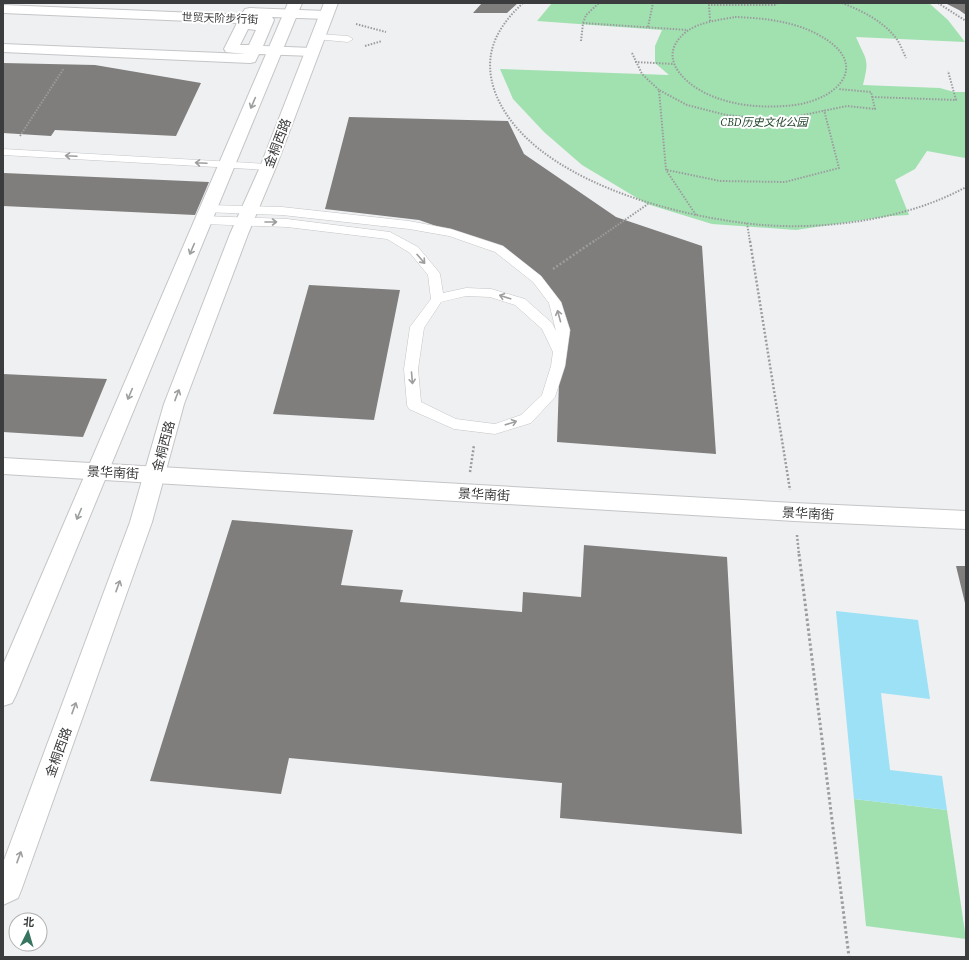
<svg xmlns="http://www.w3.org/2000/svg" width="969" height="960" viewBox="0 0 969 960" font-family="'Source Serif 4','Noto Sans SC',serif">
  <style>
    .green { fill: #a1e1b0 }
    .water { fill: #9ce1f5 }
    .building { fill: #7f7e7c }
    .lines { fill: none; stroke-linecap: round; stroke-linejoin: round }
    .lane-casing { stroke: #c4c5c7; stroke-width: 1 }
    .street-casing { stroke: #c4c5c7; stroke-width: 2 }
    .secondary-casing { stroke: #c4c5c7; stroke-width: 2 }
    .path-far2 { stroke: #9b9c9e; stroke-width: 2; stroke-dasharray: 1.5 1.5; stroke-linecap: butt }
    .path-far1 { stroke: #9b9c9e; stroke-width: 2.5; stroke-dasharray: 2 2; stroke-linecap: butt }
    .path { stroke: #9b9c9e; stroke-width: 3; stroke-dasharray: 2.5 2.5; stroke-linecap: butt }
    .lane { fill: #fff; fill-rule: evenodd }
    .street { fill: #fff; fill-rule: evenodd }
    .secondary { fill: #fff; fill-rule: evenodd }
    .oneway { stroke: #9d9e9e }
    .labels { text-anchor: middle; stroke-width: 4; stroke-linejoin: round; paint-order: stroke }
    .far-street-label { font-size: 11px; fill: #3b3c3d; stroke: #fff }
    .far-park-label { font-size: 11px; font-style: italic; fill: #1b3f25; stroke: #fff }
    .street-label { font-size: 13px; fill: #3b3c3d; stroke: #fff }
  </style>
  <rect width="100%" height="100%" fill="#eff0f2"/>
  <path class="green" d="M 552,3 L 929,3 L 948,20 L 965,42 L 856,37 C 866,61 870,57 863,85 L 940,88 L 954,92 L 966,92 L 966,159 L 965,158 L 927,151 L 915,169 L 895,180 L 909,215 L 890,216 L 796,230 L 712,224 L 647,204 L 582,165 L 544,132 L 513,99 L 500,69 L 669,75 L 655,63 L 655,46 L 662,30 L 537,21 Z
    M 854,799 L 947,810 L 966,939 L 866,926 Z"/>
  <path class="water" d="M 836,611 L 918,620 L 930,699 L 881,693 L 890,770 L 942,776 L 947,810 L 854,799 Z"/>
  <path class="building" d="M 482,3 L 518,3 L 507,13 L 473,13 Z
    M 945,3 L 966,3 L 966,15 L 959,10 Z
    M 3,63 L 95,65 L 201,83 L 176,136 L 55,130 L 51,136 L 3,133 Z
    M 349,117 L 508,121 L 524,154 L 616,217 L 702,246 L 716,454 L 557,442 L 560,352 L 563,325 L 537,279 L 510,252 L 419,220 L 325,209 Z
    M 4,173 L 209,182 L 195,215 L 3,206 Z
    M 309,285 L 400,290 L 374,420 L 273,414 Z
    M 3,374 L 107,379 L 83,437 L 3,432 Z
    M 232,520 L 353,530 L 341,585 L 403,590 L 400,602 L 522,612 L 523,592 L 581,597 L 584,545 L 727,557 L 742,834 L 560,818 L 562,783 L 289,758 L 281,794 L 150,781 Z
    M 956,566 L 966,566 L 966,603 L 965,603 Z"/>
  <g class="lines">
    <g class="lane-casing">
      <path id="lane" d="M 318,34 L 348,36 L 353,39 L 348,42 L 315,39 L 313,37 Z
        M 3,149 L 268,164 L 272,165 L 274,167 L 272,169 L 268,170 L 3,155 Z
        M 208,205 L 282,207 L 409,221 L 451,229 L 503,246 L 541,276 L 561,302 L 570,330 L 565,366 L 555,397 L 531,423 L 495,434 L 454,429 L 409,409 L 407,405 L 404,369 L 410,327 L 431,299 L 428,275 L 410,253 L 387,239 L 287,227 L 204,224 L 200,223 L 198,220 L 200,217 L 204,216 L 287,219 L 390,232 L 418,247 L 438,271 L 440,274 L 443,293 L 466,288 L 491,289 L 525,299 L 552,323 L 556,331 L 549,303 L 533,282 L 495,252 L 449,236 L 409,229 L 282,215 L 204,212 L 202,209 L 204,206 ZM 466,296 L 490,297 L 515,305 L 542,329 L 553,352 L 551,366 L 542,395 L 521,415 L 495,424 L 456,419 L 421,402 L 418,369 L 424,328 L 441,302 Z"/>
    </g>
    <g class="street-casing">
      <path id="street" d="M 3,5 L 245,15 L 243,12 L 245,9 L 250,8 L 326,11 L 331,12 L 333,15 L 331,18 L 326,19 L 272,17 L 274,20 L 263,46 L 312,48 L 317,49 L 319,52 L 317,55 L 312,56 L 259,54 L 255,62 L 250,63 L 3,52 L 3,44 L 245,54 L 226,52 L 224,49 L 237,23 L 3,13 ZM 248,29 L 256,30 L 249,45 L 240,45 Z
        M 3,458 L 794,503 L 966,511 L 966,529 L 794,521 L 3,474 Z"/>
    </g>
    <g class="secondary-casing">
      <path id="secondary" d="M 288,3 L 302,3 L 16,695 L 12,703 L 3,706 L 3,665 Z
        M 324,3 L 338,3 L 276,167 L 248,234 L 184,404 L 152,522 L 22,888 L 18,898 L 3,905 L 3,863 L 130,522 L 164,404 L 230,234 L 260,167 Z"/>
    </g>
    <path class="path-far2" d="M 523,3 C 496,28 482,55 495,92 C 528,180 679,218 763,225 C 828,230 908,219 966,187
      M 842,3 C 863,11 885,22 898,41 C 901,46 903,52 906,58
      M 938,3 L 966,21
      M 735,17 C 763,18 792,21 817,34 C 871,62 842,98 795,105 C 769,108 742,107 717,98 C 690,89 652,59 686,32 C 699,22 719,20 735,17 Z
      M 710,21 L 709,5 L 776,5 L 777,3
      M 583,23 L 586,15 L 599,3
      M 356,24 L 386,32
      M 648,27 L 653,3
      M 581,41 L 583,23 L 688,30
      M 365,46 L 382,41
      M 632,53 L 642,74 L 659,90
      M 635,62 L 674,64
      M 872,97 L 956,100 L 948,71
      M 20,136 L 64,68
      M 667,170 L 720,181 L 785,182 L 839,168 L 824,110
      M 696,215 L 666,170 L 659,90 L 687,105 L 726,115 L 779,120 L 847,106 L 875,109 L 871,92 L 838,89
      M 747,223 L 750,242
      M 593,242 L 648,204"/>
    <path class="path-far1" d="M 750,241 L 790,490
      M 553,269 L 594,241
      M 470,472 L 474,445
      M 797,535 L 799,555"/>
    <path class="path" d="M 799,554 L 849,957"/>
    <use href="#lane" class="lane"/>
    <use href="#street" class="street"/>
    <use href="#secondary" class="secondary"/>
  </g>
  <defs><path id="oneway-shaft" d="M-6 0H5M1.5-3L5.5 0L1.5 3" fill="none" stroke-width="1.6" stroke-linecap="round" stroke-linejoin="round"/></defs>
  <g class="oneway">
    <use href="#oneway-shaft" transform="translate(253 103) rotate(113)"/>
    <use href="#oneway-shaft" transform="translate(71 156) rotate(-177)"/>
    <use href="#oneway-shaft" transform="translate(201 163) rotate(-177)"/>
    <use href="#oneway-shaft" transform="translate(271 222)"/>
    <use href="#oneway-shaft" transform="translate(192 249) rotate(113)"/>
    <use href="#oneway-shaft" transform="translate(421 259) rotate(49)"/>
    <use href="#oneway-shaft" transform="translate(505 297) rotate(-162)"/>
    <use href="#oneway-shaft" transform="translate(559 316) rotate(-105)"/>
    <use href="#oneway-shaft" transform="translate(412 378) rotate(85)"/>
    <use href="#oneway-shaft" transform="translate(130 394) rotate(113)"/>
    <use href="#oneway-shaft" transform="translate(177 395) rotate(-69)"/>
    <use href="#oneway-shaft" transform="translate(511 423) rotate(-18)"/>
    <use href="#oneway-shaft" transform="translate(79 514) rotate(113)"/>
    <use href="#oneway-shaft" transform="translate(118 586) rotate(-70)"/>
    <use href="#oneway-shaft" transform="translate(74 708) rotate(-70)"/>
    <use href="#oneway-shaft" transform="translate(19 857) rotate(-70)"/>
  </g>
  <g class="labels">
    <g class="far-street-label">
      <text transform="translate(220 18) rotate(2)" y="4">世贸天阶步行街</text>
    </g>
    <g class="far-park-label">
      <text x="764" y="126">CBD历史文化公园</text>
    </g>
    <g class="street-label">
      <text transform="translate(277 143) rotate(-69)" y="5">金桐西路</text>
      <text transform="translate(163 446) rotate(-75)" y="5">金桐西路</text>
      <text transform="translate(113 472) rotate(3)" y="5">景华南街</text>
      <text transform="translate(484 494) rotate(3)" y="5">景华南街</text>
      <text transform="translate(808 513) rotate(3)" y="5">景华南街</text>
      <text transform="translate(58 752) rotate(-70)" y="5">金桐西路</text>
    </g>
  </g>
  <rect width="969" height="960" fill="none" stroke="#3b3c3d" stroke-width="8"/>
  <g transform="translate(28 932) rotate(5)"><circle r="19" fill="#ffffff" stroke="#b1b1b1"/>
  <path d="M0-3L7 15L0 10L-7 15Z" fill="#387561"/>
  <text y="-6" font-size="11" font-weight="bold" text-anchor="middle" fill="#3b3c3d">北</text>
  </g>
</svg>
